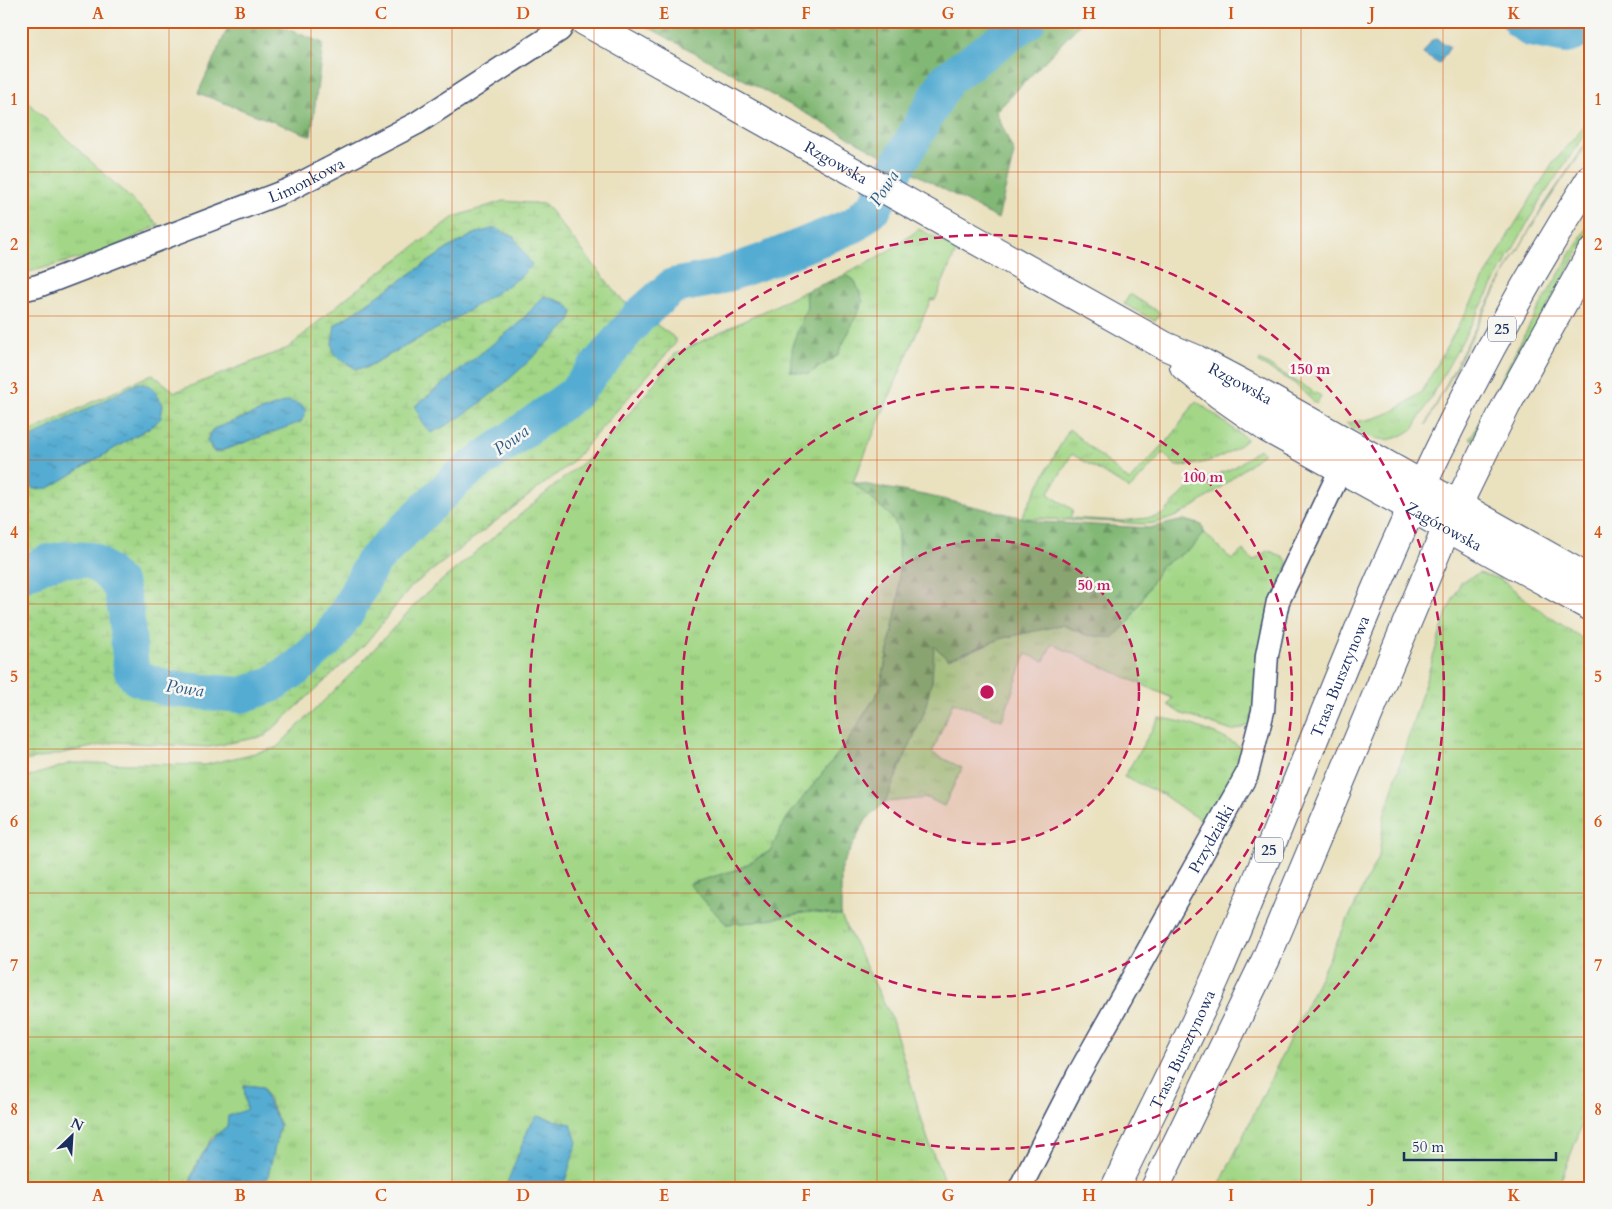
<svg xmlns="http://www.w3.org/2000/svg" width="1612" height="1209" viewBox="0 0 1612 1209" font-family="Cardo,serif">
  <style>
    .grass { fill: url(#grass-tufts); stroke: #5f8372 }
    .forest { fill: url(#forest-firs); stroke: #4e7469 }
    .wetland { fill: url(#wetland-marsh); stroke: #5f8372; fill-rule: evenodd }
    .water { fill: url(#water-ripples); stroke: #386e98 }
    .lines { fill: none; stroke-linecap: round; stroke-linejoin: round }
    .river { stroke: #55acd2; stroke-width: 36 }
    .street-casing { stroke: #3a4a6d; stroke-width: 25 }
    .secondary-casing { stroke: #3a4a6d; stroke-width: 30 }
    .primary-casing { stroke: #3a4a6d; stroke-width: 30 }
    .street { stroke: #fff; stroke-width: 22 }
    .secondary { stroke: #fff; stroke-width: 28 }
    .primary { stroke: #fff; stroke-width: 28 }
    .grid { fill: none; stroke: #d45514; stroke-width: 1; stroke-opacity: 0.55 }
    .ring { fill: none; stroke: #c2185b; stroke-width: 2.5; stroke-dasharray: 9 6 }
    .labels { text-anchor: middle; stroke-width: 5; stroke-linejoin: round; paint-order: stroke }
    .shield { fill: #f6f6f2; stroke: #5d6b8a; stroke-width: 1 }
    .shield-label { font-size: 15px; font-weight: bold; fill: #1b2f5e }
    .street-label { font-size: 16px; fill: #1b2f5e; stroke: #f6f6f2 }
    .water-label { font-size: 18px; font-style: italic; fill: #2f5b87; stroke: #f6f6f2 }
    .centre { fill: #c2185b; stroke: #f6f6f2; stroke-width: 2.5 }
    .ring-label { font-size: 15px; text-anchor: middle; font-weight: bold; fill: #c2185b; stroke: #f6f6f2; stroke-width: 5; stroke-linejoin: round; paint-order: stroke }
    .neatline { fill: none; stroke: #d45514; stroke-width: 2 }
    .grid-label { font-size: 16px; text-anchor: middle; font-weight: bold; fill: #d45514 }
  </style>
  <defs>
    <pattern id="grass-tufts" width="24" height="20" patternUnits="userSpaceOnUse" patternTransform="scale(1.25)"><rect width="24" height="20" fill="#a3d787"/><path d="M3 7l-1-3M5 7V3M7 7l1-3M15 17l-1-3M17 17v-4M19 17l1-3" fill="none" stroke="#8cb977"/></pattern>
    <pattern id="forest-firs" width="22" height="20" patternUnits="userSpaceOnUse" patternTransform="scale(1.25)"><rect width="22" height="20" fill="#82b874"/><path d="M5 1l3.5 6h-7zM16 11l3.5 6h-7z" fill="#6a9662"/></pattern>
    <pattern id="wetland-marsh" width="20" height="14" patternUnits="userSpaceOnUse" patternTransform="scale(1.25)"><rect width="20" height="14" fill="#a3d787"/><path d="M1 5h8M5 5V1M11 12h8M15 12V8" fill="none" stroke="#8cb977"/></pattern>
    <pattern id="water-ripples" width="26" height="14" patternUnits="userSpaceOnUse" patternTransform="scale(1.25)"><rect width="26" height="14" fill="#55acd2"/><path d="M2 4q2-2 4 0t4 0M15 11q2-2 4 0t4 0" fill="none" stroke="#468cae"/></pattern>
  </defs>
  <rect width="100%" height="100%" fill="#f6f6f2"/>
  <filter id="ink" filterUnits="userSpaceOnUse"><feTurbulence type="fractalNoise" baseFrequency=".02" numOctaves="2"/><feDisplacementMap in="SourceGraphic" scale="10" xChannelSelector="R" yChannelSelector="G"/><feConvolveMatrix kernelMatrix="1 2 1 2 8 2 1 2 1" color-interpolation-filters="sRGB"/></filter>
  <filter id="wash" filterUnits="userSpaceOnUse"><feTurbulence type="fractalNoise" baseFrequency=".0096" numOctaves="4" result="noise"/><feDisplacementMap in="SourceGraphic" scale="20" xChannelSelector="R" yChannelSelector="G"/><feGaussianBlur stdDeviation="1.12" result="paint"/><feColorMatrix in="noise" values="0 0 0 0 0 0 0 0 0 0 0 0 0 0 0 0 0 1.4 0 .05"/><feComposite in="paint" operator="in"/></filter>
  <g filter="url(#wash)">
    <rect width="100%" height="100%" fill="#eae1bf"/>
    <path class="grass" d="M 21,96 L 159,225 L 107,251 L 21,274 Z
      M 1591,119 L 1591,125 L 1538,204 L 1414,428 C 1388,448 1371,439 1346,423 C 1380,419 1396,413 1423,390 L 1510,232 L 1553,163 Z
      M 1591,136 L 1591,141 C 1525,224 1474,330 1426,425 L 1508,267 L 1543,207 Z
      M 1591,220 L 1591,229 L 1473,440 L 1470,439 L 1536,313 Z
      M 919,229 L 957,249 L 935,300 L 931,299 L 853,482 L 891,516 L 898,528 L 899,598 L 880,689 L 848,741 L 787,818 L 770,851 L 739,869 L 689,884 L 726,924 L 754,922 L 809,912 L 841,916 L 891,1017 L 928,1140 L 947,1188 L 356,1188 L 350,1185 L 343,1188 L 265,1188 L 280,1125 L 263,1087 L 244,1085 L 247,1111 L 212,1138 L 194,1169 L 188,1188 L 21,1188 L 21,779 L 72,763 L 205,765 L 276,748 L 352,673 L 421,598 L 602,446 L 653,385 L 675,354 L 806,291 L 807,307 L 793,343 L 790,371 L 808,374 L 837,356 L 863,302 L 855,281 L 845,275 L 895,247 Z
      M 1130,294 L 1160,313 L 1155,321 L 1124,304 Z
      M 1260,360 L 1321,396 L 1316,404 L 1294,383 L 1259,363 Z
      M 1196,401 L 1247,439 C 1227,457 1203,466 1176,466 L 1163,453 L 1130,489 L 1072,454 L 1048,494 L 1073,510 L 1070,518 L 1121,521 L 1156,517 L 1163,514 L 1190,486 L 1235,467 L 1259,449 L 1264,453 C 1235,474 1198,511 1163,521 C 1149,526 1131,523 1117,522 C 1085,521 1053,519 1021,518 L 1069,429 L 1129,481 L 1171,437 Z
      M 1204,532 L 1232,560 L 1243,550 L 1253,561 L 1268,550 L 1284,558 L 1288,563 L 1250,725 L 1232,731 L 1180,713 L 1168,705 L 1172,698 L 1052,644 L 1044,661 L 1026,654 L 1002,720 L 953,702 L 932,753 L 962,768 L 944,806 L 928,798 L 885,802 L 932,680 L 933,646 L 963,654 L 1003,638 L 1062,625 L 1087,635 L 1129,622 L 1161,566 L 1193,547 Z
      M 1479,573 L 1500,579 L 1544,613 L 1591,644 L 1591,1118 L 1585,1117 L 1558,1188 L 1218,1188 L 1379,855 L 1385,813 L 1447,612 L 1461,582 Z
      M 1159,718 C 1189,721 1219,734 1244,749 L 1242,763 L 1210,824 L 1189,813 L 1162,794 L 1124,777 Z"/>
    <path class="forest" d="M 231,21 L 266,21 L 323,43 L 311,136 L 198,93 Z
      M 637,21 L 1083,21 L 996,112 L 1014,153 L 998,219 Z
      M 845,275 L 855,281 L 863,302 L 837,356 L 808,374 L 790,371 L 793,343 L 807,307 L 806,291 Z
      M 852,482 L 929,496 L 1041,522 L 1149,528 L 1184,520 L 1202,525 L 1204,532 L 1193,547 L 1161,566 L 1129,622 L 1112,638 L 1087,635 L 1062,625 L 1003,638 L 948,659 L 934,646 L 932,680 L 924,713 L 885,802 L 866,820 L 841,867 L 841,916 L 809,912 L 754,922 L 726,924 L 689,884 L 739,869 L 770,851 L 787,818 L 848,741 L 880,689 L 899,598 L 898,529 L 891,516 Z"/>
    <path class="wetland" d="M 503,201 L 545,204 L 622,300 L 675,338 L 675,344 L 571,463 L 412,586 L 365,644 L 265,736 L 209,747 L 116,742 L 21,762 L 21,478 L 26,483 L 49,488 L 155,424 L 21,450 L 21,436 L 152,374 L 175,392 L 288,348 L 347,297 L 454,217 ZM 495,228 L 519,278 L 410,344 L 365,368 L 356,369 L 335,325 L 450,247 L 474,234 ZM 544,296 L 566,303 L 573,312 L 569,323 C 528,361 488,399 440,429 L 519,323 ZM 288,401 L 266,435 L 215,453 L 211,449 L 208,435 L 213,429 Z"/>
    <path class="water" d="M 1436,39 L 1450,47 L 1439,64 L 1423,54 L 1432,40 Z
      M 495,228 L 514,237 L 532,265 L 519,278 L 453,320 L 365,368 L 356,369 L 334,355 L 332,343 L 335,325 L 450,247 L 474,234 Z
      M 544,296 L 565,303 L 573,312 L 569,323 C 527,362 484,409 431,433 L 423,424 L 415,406 L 519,323 Z
      M 138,383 L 151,386 L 163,404 L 161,418 L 155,424 L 49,488 L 34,489 L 21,478 L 21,450 L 28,439 Z
      M 288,401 L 302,405 L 306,411 L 301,422 L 215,453 L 207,440 L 213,429 Z
      M 244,1085 L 263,1087 L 267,1100 L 280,1125 L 266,1185 L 265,1188 L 188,1188 C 197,1162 206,1143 227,1126 L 228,1116 L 246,1110 Z
      M 537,1116 L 571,1124 L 577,1142 L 563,1188 L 505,1188 L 529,1127 Z"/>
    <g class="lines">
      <path class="river" d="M 1520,21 L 1530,29 L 1567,36 L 1591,27
        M 21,575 L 49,562 L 66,559 L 91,560 L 107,572 L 120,586 L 126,612 L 131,669 L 137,678 L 169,689 L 242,695 L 271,685 L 298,667 L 329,639 L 348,610 L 372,563 L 397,537 L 459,477 L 574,394 L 640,315 L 673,286 L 716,278 L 767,260 L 854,225 L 875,206 L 947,79 L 1028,21"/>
    </g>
  </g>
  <g filter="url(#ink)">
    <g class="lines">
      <g class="street-casing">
        <g id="street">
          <path id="s1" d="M 21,290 L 38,286 L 288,190 L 417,123 L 560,30 L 565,21"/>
          <path id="s2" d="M 1020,1188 L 1078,1075 L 1247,774 L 1263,711 L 1267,655 L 1278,601 L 1341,469"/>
        </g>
      </g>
      <g class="secondary-casing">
        <g id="secondary">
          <path id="s3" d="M 584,21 L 1165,346 L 1196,359 L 1247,386 L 1591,580"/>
          <path id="s4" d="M 1184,366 L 1220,395 L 1267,428 L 1591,607"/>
        </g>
      </g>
      <g class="primary-casing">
        <g id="primary">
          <path id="s5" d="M 1115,1188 C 1149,1117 1185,1047 1217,975 C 1273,846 1322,715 1377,586 C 1437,445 1508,307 1591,178"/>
          <path d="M 1155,1188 L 1266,959 L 1447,527 L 1506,406 L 1591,253"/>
        </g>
      </g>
      <use href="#street" class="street"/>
      <use href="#secondary" class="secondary"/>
      <use href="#primary" class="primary"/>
    </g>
  </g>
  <path class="grid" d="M 169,21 L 169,1188M 311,21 L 311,1188M 452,21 L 452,1188M 594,21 L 594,1188M 735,21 L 735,1188M 877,21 L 877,1188M 1018,21 L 1018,1188M 1160,21 L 1160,1188M 1301,21 L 1301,1188M 1443,21 L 1443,1188M 21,172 L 1591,172M 21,316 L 1591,316M 21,460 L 1591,460M 21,604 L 1591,604M 21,749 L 1591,749M 21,893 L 1591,893M 21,1037 L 1591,1037"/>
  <circle cx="987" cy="692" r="152" fill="#c2185b" fill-opacity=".12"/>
  <g class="ring">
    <circle cx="987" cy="692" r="152"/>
    <circle cx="987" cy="692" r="305"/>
    <circle cx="987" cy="692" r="457"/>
  </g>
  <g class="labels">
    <g class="shield">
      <rect x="1488" y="316.5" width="28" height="25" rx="4"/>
      <rect x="1255" y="837.5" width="28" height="25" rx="4"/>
    </g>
    <g class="shield-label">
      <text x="1502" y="334">25</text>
      <text x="1269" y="855">25</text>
    </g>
    <g class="street-label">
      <text dy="6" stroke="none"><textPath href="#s3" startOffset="289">Rzgowska</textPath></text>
      <text dy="6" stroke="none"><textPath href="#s1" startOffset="306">Limonkowa</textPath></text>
      <text dy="6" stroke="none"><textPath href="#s3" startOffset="750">Rzgowska</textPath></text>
      <text dy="6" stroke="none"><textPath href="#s4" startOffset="306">Zagórowska</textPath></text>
      <text dy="6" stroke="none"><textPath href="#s5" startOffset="559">Trasa Bursztynowa</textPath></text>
      <text dy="6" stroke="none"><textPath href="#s2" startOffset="398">Przydziałki</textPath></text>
      <text dy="6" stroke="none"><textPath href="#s5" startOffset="154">Trasa Bursztynowa</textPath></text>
    </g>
    <g class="water-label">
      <text transform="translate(884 188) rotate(-57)" y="6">Powa</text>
      <text transform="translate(511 440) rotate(-36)" y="6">Powa</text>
      <text transform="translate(185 688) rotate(8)" y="6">Powa</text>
    </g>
  </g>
  <circle cx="987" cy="692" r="8" class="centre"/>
  <g class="ring-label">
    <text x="1310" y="374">150 m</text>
    <text x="1203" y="482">100 m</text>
    <text x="1094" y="590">50 m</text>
  </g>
  <rect width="1612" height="1209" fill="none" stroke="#f6f6f2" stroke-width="55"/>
  <g transform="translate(72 1136) rotate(25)" stroke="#f6f6f2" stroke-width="4" paint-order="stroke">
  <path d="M0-4L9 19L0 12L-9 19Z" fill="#1b2f5e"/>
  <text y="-8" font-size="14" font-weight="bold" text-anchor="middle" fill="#1b2f5e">N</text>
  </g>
  <path d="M1404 1152v8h152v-8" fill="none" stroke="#1b2f5e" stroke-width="2.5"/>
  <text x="1412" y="1152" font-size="15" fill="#1b2f5e" stroke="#f6f6f2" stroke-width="4" paint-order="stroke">50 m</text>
  <rect x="28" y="28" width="1556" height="1154" class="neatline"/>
  <g class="grid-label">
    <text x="98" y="19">A</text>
    <text x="240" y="19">B</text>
    <text x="381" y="19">C</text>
    <text x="523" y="19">D</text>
    <text x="664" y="19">E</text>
    <text x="806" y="19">F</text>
    <text x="948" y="19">G</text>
    <text x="1089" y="19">H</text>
    <text x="1231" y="19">I</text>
    <text x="1372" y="19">J</text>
    <text x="1514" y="19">K</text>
    <text x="14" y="105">1</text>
    <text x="1598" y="105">1</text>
    <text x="14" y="250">2</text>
    <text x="1598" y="250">2</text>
    <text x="14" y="394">3</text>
    <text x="1598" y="394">3</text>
    <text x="14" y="538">4</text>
    <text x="1598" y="538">4</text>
    <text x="14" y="682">5</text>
    <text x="1598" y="682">5</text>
    <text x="14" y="827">6</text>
    <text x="1598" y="827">6</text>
    <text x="14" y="971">7</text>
    <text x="1598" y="971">7</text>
    <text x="14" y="1115">8</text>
    <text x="1598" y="1115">8</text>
    <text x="98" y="1201">A</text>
    <text x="240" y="1201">B</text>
    <text x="381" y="1201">C</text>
    <text x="523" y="1201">D</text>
    <text x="664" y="1201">E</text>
    <text x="806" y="1201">F</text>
    <text x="948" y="1201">G</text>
    <text x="1089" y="1201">H</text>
    <text x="1231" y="1201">I</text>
    <text x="1372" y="1201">J</text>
    <text x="1514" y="1201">K</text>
  </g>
</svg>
